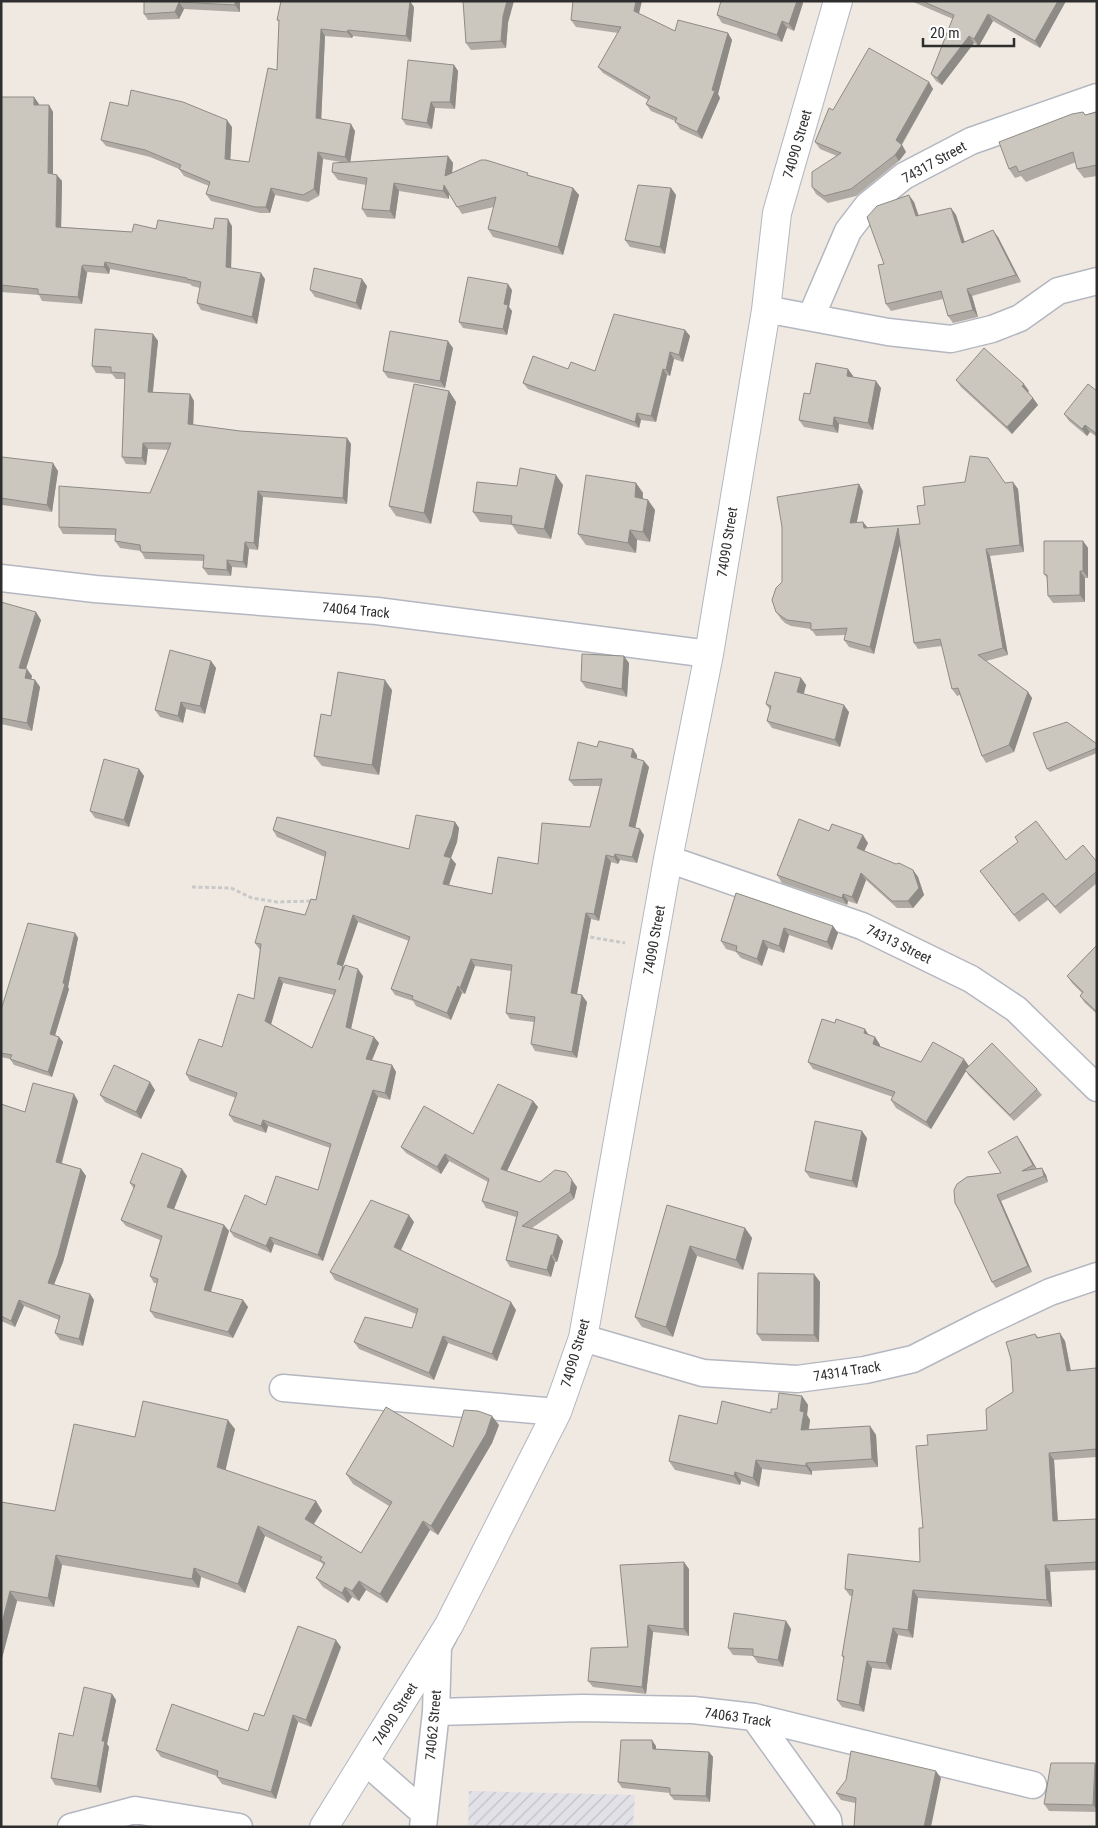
<svg xmlns="http://www.w3.org/2000/svg" width="1098" height="1828" viewBox="0 0 1098 1828" font-family="'Roboto Condensed',sans-serif">
  <style>
    .industrial { fill: url(#industrial-furrows) }
    .lines { fill: none; stroke-linecap: round; stroke-linejoin: round }
    .minor-casing { stroke: #b4b7c1; stroke-width: 29 }
    .tertiary-casing { stroke: #b4b7c1; stroke-width: 30 }
    .path { stroke: #c9c9c9; stroke-width: 3; stroke-dasharray: 4 2.5; stroke-linecap: butt }
    .minor { stroke: #fff; stroke-width: 26 }
    .tertiary { stroke: #fff; stroke-width: 28 }
    .wall { fill: #afaba4; fill-rule: evenodd }
    .shaded-wall { fill: #8e8b86 }
    .building { fill: #cbc7bf; stroke: #8e8b86; fill-rule: evenodd }
    .labels { text-anchor: middle; stroke-width: 4.5; stroke-linejoin: round; paint-order: stroke }
    .street-label { font-size: 14px; fill: #2e2e2e; stroke: #fff }
  </style>
  <defs>
    <pattern id="industrial-furrows" width="10" height="10" patternUnits="userSpaceOnUse" patternTransform="scale(1.25)"><rect width="10" height="10" fill="#e3e1e8"/><path d="M-1 1l2-2M0 10L10 0M9 11l2-2" fill="none" stroke="#c3c1c7"/></pattern>
  </defs>
  <rect width="100%" height="100%" fill="#efe9e1"/>
  <path class="industrial" d="M 469,1791 L 635,1795 L 633,1827 L 468,1827 Z"/>
  <g class="lines">
    <g class="minor-casing">
      <path id="minor" d="M 766,310 L 781,312 L 888,332 L 951,339 L 992,329 L 1020,318 L 1058,291 L 1097,281
        M 811,317 L 848,231 L 868,205 L 904,176 L 971,141 L 1097,97
        M 1,578 L 95,589 L 377,611 L 709,654
        M 668,859 L 862,926 L 971,979 L 1016,1009 L 1097,1088
        M 583,1338 L 703,1373 L 797,1379 L 865,1370 L 913,1359 L 982,1324 L 1050,1292 L 1097,1276
        M 283,1388 L 557,1412
        M 436,1712 L 582,1708 L 693,1710 L 754,1717 L 1033,1785
        M 754,1717 L 828,1820 L 829,1827
        M 365,1761 L 423,1812
        M 71,1827 L 135,1810 L 239,1827
        M 423,1827 L 436,1712 L 438,1646 L 444,1635"/>
    </g>
    <g class="tertiary-casing">
      <path id="tertiary" d="M 324,1827 L 449,1625 L 557,1412 L 583,1338 L 668,859 L 709,654 L 766,310 L 777,213 L 838,1"/>
    </g>
    <path class="path" d="M 192,887 L 231,888 L 252,898 L 277,902 L 314,901
      M 584,936 L 625,943"/>
    <use href="#minor" class="minor"/>
    <use href="#tertiary" class="tertiary"/>
  </g>
  <path class="wall" d="M 144,1 L 240,1 L 240,12 L 184,9 L 179,19 L 148,20 L 144,14 Z
    M 911,1 L 1066,1 L 1040,48 L 993,21 L 979,46 L 974,43 L 942,85 L 936,81 L 931,74 L 953,19 Z
    M 803,3 L 794,31 L 787,28 L 782,42 L 722,23 L 717,15 Z
    M 414,7 L 411,42 L 353,36 L 352,38 L 325,36 L 321,119 L 355,131 L 350,162 L 448,156 L 453,163 L 452,173 L 530,176 L 573,188 L 579,195 L 563,255 L 493,237 L 488,229 L 494,207 L 462,214 L 449,194 L 449,199 L 399,191 L 395,219 L 367,217 L 362,209 L 366,185 L 338,180 L 332,172 L 341,162 L 323,159 L 319,196 L 308,202 L 275,195 L 270,213 L 260,213 L 211,201 L 206,194 L 209,186 L 184,176 L 179,169 L 150,157 L 106,146 L 101,140 L 232,127 L 230,160 L 249,162 L 277,70 L 279,22 L 277,20 Z
    M 639,14 L 675,31 L 728,33 L 732,40 L 718,94 L 720,98 L 702,139 L 680,129 L 675,121 L 651,111 L 646,104 L 648,100 L 603,73 L 598,67 L 618,33 L 576,27 L 571,20 Z
    M 508,23 L 506,48 L 471,50 L 466,43 Z
    M 454,65 L 458,71 L 455,109 L 435,108 L 432,129 L 406,125 L 402,119 Z
    M 929,82 L 933,89 L 902,145 L 906,152 L 899,161 L 856,196 L 828,203 L 816,194 L 812,187 L 837,156 L 820,149 L 815,142 L 833,110 Z
    M 1,97 L 34,97 L 39,105 L 49,105 L 53,112 L 53,174 L 62,181 L 61,227 L 132,232 L 156,229 L 213,229 L 232,226 L 231,268 L 265,279 L 257,324 L 201,310 L 197,303 L 200,288 L 192,286 L 190,284 L 110,269 L 109,274 L 88,272 L 87,273 L 82,304 L 42,301 L 39,295 L 1,292 Z
    M 1083,112 L 1085,115 L 1097,112 L 1097,176 L 1084,178 L 1077,169 L 1076,162 L 1026,182 L 1021,176 L 1015,178 L 1009,169 Z
    M 671,188 L 676,195 L 665,254 L 630,247 L 625,240 Z
    M 914,202 L 919,216 L 951,208 L 956,215 L 965,242 L 998,237 L 1021,282 L 972,296 L 978,317 L 953,323 L 948,316 L 943,299 L 891,311 L 886,304 L 884,264 Z
    M 367,286 L 361,310 L 315,297 L 310,290 Z
    M 512,290 L 509,307 L 512,311 L 507,335 L 463,328 L 459,322 Z
    M 685,330 L 690,336 L 683,362 L 674,359 L 670,376 L 667,375 L 656,422 L 641,420 L 639,428 L 528,389 L 523,383 L 568,369 L 595,371 Z
    M 153,334 L 158,341 L 153,392 L 190,394 L 194,401 L 193,425 L 240,431 L 347,438 L 351,444 L 347,504 L 263,497 L 258,550 L 249,549 L 247,568 L 232,567 L 231,576 L 208,575 L 203,568 L 204,561 L 145,559 L 141,551 L 120,548 L 115,541 L 115,535 L 63,534 L 59,527 L 150,493 L 169,450 L 148,449 L 146,465 L 126,464 L 122,457 L 125,379 L 116,379 L 112,374 L 96,373 L 92,366 Z
    M 453,348 L 445,388 L 388,378 L 383,371 Z
    M 848,369 L 853,376 L 853,377 L 881,388 L 873,430 L 839,424 L 838,433 L 804,427 L 799,420 L 810,394 Z
    M 956,380 L 1029,391 L 1028,392 L 1038,405 L 1012,434 L 961,387 Z
    M 449,391 L 456,402 L 431,524 L 396,516 L 389,506 Z
    M 1097,391 L 1097,437 L 1090,432 L 1087,436 L 1069,421 L 1064,414 Z
    M 1,463 L 58,471 L 52,512 L 2,505 Z
    M 636,483 L 643,493 L 643,499 L 648,500 L 655,510 L 650,542 L 637,540 L 636,553 L 586,545 L 578,534 Z
    M 1005,483 L 1018,489 L 1024,552 L 990,556 L 1008,655 L 986,661 L 1028,692 L 1032,698 L 1014,752 L 986,763 L 982,756 L 960,695 L 957,696 L 952,689 L 942,646 L 918,649 L 914,643 L 900,545 L 874,654 L 849,647 L 844,640 L 845,635 L 816,636 L 811,629 L 791,626 L 785,623 L 781,619 L 776,612 L 782,582 L 863,491 L 857,522 L 863,522 L 867,528 L 920,524 L 925,505 Z
    M 563,485 L 551,539 L 518,534 L 512,525 L 480,522 L 473,512 L 517,486 Z
    M 1083,541 L 1088,548 L 1088,578 L 1085,578 L 1085,602 L 1053,603 L 1048,596 L 1047,578 L 1044,574 Z
    M 1,602 L 41,620 L 26,669 L 32,676 L 31,679 L 35,680 L 40,687 L 32,731 L 1,724 Z
    M 211,661 L 216,668 L 205,714 L 186,709 L 183,723 L 160,717 L 155,710 Z
    M 629,663 L 627,697 L 586,688 L 581,681 Z
    M 801,678 L 806,685 L 804,694 L 849,712 L 840,747 L 772,728 L 767,721 L 770,710 L 766,704 Z
    M 392,690 L 379,775 L 322,766 L 314,756 L 331,716 Z
    M 1097,744 L 1097,753 L 1050,772 L 1047,769 Z
    M 597,747 L 637,755 L 637,759 L 649,767 L 635,828 L 644,835 L 637,863 L 620,860 L 618,864 L 611,862 L 599,921 L 591,919 L 577,994 L 587,1002 L 577,1058 L 535,1051 L 531,1044 L 534,1022 L 510,1019 L 506,1013 L 511,971 L 475,966 L 465,994 L 462,993 L 451,1020 L 416,1006 L 413,1001 L 395,995 L 391,989 L 409,941 L 358,922 L 343,966 L 344,968 L 363,976 L 351,1029 L 379,1043 L 372,1060 L 392,1065 L 396,1072 L 390,1100 L 378,1097 L 323,1261 L 274,1244 L 271,1253 L 234,1237 L 230,1231 L 266,1205 L 318,1190 L 330,1148 L 268,1126 L 266,1133 L 234,1122 L 229,1115 L 236,1098 L 190,1081 L 186,1074 L 222,1047 L 254,999 L 260,950 L 255,943 L 305,915 L 316,900 L 325,857 L 277,837 L 273,830 L 409,849 L 455,822 L 459,828 L 457,842 L 451,858 L 456,864 L 449,885 L 492,894 L 538,864 L 590,827 L 600,786 L 574,786 L 569,780 ZM 283,983 L 334,995 L 312,1048 L 271,1024 Z
    M 139,769 L 144,776 L 129,827 L 95,818 L 90,811 Z
    M 829,831 L 868,843 L 864,851 L 896,864 L 913,870 L 918,877 L 924,895 L 913,908 L 897,908 L 866,880 L 857,904 L 848,901 L 847,905 L 782,883 L 777,875 Z
    M 1066,860 L 1097,862 L 1097,883 L 1060,914 L 1048,900 L 1019,922 L 985,878 Z
    M 736,893 L 833,926 L 838,933 L 832,950 L 789,935 L 784,953 L 768,948 L 762,966 L 741,958 L 736,952 L 726,949 L 721,941 Z
    M 75,933 L 78,938 L 68,987 L 69,989 L 55,1035 L 59,1037 L 63,1042 L 52,1077 L 14,1065 L 10,1059 L 1,1057 L 1,1010 Z
    M 1097,945 L 1097,1014 L 1085,1003 L 1080,996 L 1082,993 L 1072,983 L 1067,976 Z
    M 869,1035 L 875,1037 L 880,1045 L 879,1047 L 921,1062 L 969,1066 L 1037,1089 L 1042,1095 L 1014,1121 L 969,1076 L 966,1071 L 931,1129 L 896,1108 L 891,1100 L 893,1097 L 813,1069 L 808,1062 Z
    M 155,1090 L 141,1119 L 105,1102 L 100,1095 Z
    M 78,1101 L 62,1163 L 81,1169 L 86,1176 L 63,1262 L 54,1285 L 90,1294 L 94,1300 L 83,1346 L 60,1340 L 55,1333 L 59,1320 L 24,1306 L 15,1327 L 1,1321 L 1,1104 L 25,1112 Z
    M 533,1101 L 538,1107 L 507,1171 L 540,1182 L 577,1187 L 574,1199 L 532,1228 L 563,1241 L 557,1262 L 555,1262 L 551,1277 L 510,1267 L 506,1260 L 516,1217 L 486,1208 L 482,1201 L 488,1182 L 449,1161 L 441,1174 L 406,1153 L 401,1147 L 473,1134 Z
    M 867,1138 L 857,1188 L 810,1178 L 805,1171 Z
    M 1021,1142 L 1037,1169 L 1046,1175 L 1048,1182 L 1001,1201 L 1032,1272 L 996,1288 L 992,1282 L 960,1212 L 1001,1173 Z
    M 187,1176 L 174,1209 L 224,1225 L 229,1231 L 211,1292 L 243,1300 L 248,1307 L 233,1338 L 155,1318 L 150,1311 L 157,1283 L 154,1283 L 150,1276 L 160,1240 L 126,1226 L 121,1220 L 134,1189 L 130,1183 Z
    M 667,1205 L 745,1228 L 752,1238 L 743,1270 L 697,1256 L 673,1337 L 642,1327 L 635,1317 Z
    M 414,1222 L 401,1250 L 516,1310 L 497,1361 L 448,1343 L 434,1380 L 359,1349 L 354,1342 L 412,1328 L 416,1314 L 335,1280 L 330,1272 Z
    M 814,1274 L 820,1282 L 819,1342 L 762,1341 L 757,1334 Z
    M 1035,1334 L 1038,1337 L 1065,1341 L 1071,1370 L 1097,1369 L 1097,1457 L 1054,1460 L 1058,1521 L 1097,1519 L 1097,1570 L 1050,1572 L 1052,1607 L 918,1598 L 913,1638 L 898,1635 L 891,1670 L 872,1668 L 864,1712 L 842,1707 L 837,1700 L 844,1659 L 842,1656 L 852,1596 L 850,1596 L 845,1589 L 920,1562 L 928,1445 L 987,1430 L 1013,1392 Z
    M 802,1396 L 808,1405 L 807,1415 L 810,1420 L 809,1430 L 870,1426 L 876,1435 L 878,1467 L 812,1471 L 812,1475 L 762,1469 L 759,1487 L 741,1481 L 740,1485 L 675,1470 L 669,1461 L 717,1424 L 771,1413 L 777,1409 Z
    M 499,1425 L 492,1443 L 438,1535 L 430,1530 L 387,1603 L 366,1590 L 359,1601 L 352,1597 L 348,1603 L 323,1587 L 316,1578 L 323,1565 L 322,1563 L 265,1536 L 245,1593 L 201,1577 L 199,1588 L 62,1565 L 54,1607 L 17,1601 L 1,1662 L 1,1502 L 55,1511 L 135,1437 L 235,1429 L 225,1470 L 316,1501 L 322,1511 L 314,1524 L 361,1553 L 389,1506 L 353,1484 L 346,1474 L 453,1447 Z
    M 689,1569 L 689,1636 L 653,1632 L 646,1694 L 593,1687 L 588,1681 L 628,1647 Z
    M 786,1621 L 791,1629 L 783,1667 L 758,1663 L 753,1656 L 733,1655 L 728,1648 Z
    M 341,1647 L 311,1727 L 298,1722 L 276,1799 L 222,1784 L 217,1777 L 217,1776 L 161,1757 L 156,1750 L 248,1731 Z
    M 112,1694 L 116,1700 L 107,1744 L 109,1747 L 101,1793 L 55,1785 L 51,1778 L 73,1736 Z
    M 656,1746 L 656,1749 L 709,1752 L 713,1757 L 710,1802 L 674,1800 L 670,1795 L 670,1793 L 622,1788 L 618,1782 Z
    M 1097,1766 L 1097,1812 L 1049,1811 L 1044,1804 Z
    M 941,1778 L 855,1803 L 841,1800 L 836,1793 Z"/>
  <path class="shaded-wall" d="M 235,1 L 240,1 L 240,12 L 235,5 Z
    M 410,1 L 414,7 L 411,42 L 406,36 Z
    M 507,1 L 514,1 L 508,23 L 506,48 L 501,41 L 503,16 Z
    M 636,1 L 642,1 L 638,18 L 634,11 Z
    M 797,1 L 802,1 L 803,3 L 794,31 L 789,24 Z
    M 1058,1 L 1066,1 L 1040,48 L 1035,41 Z
    M 179,2 L 184,9 L 179,19 L 175,12 Z
    M 988,14 L 993,21 L 979,46 L 974,39 Z
    M 782,21 L 787,28 L 782,42 L 777,35 Z
    M 321,29 L 325,36 L 321,125 L 316,118 Z
    M 348,30 L 353,36 L 352,38 L 347,32 Z
    M 728,33 L 732,40 L 718,94 L 720,98 L 702,139 L 697,132 L 712,90 Z
    M 969,36 L 974,43 L 942,85 L 937,78 Z
    M 454,65 L 458,71 L 455,109 L 450,102 Z
    M 929,82 L 933,89 L 901,145 L 902,145 L 906,152 L 899,161 L 895,155 L 896,140 Z
    M 34,97 L 39,104 L 39,112 L 34,105 Z
    M 431,102 L 435,108 L 432,129 L 427,123 Z
    M 49,105 L 53,112 L 53,180 L 48,173 Z
    M 227,120 L 232,127 L 230,166 L 225,159 Z
    M 351,124 L 355,131 L 350,164 L 345,157 Z
    M 318,152 L 323,159 L 319,196 L 314,189 Z
    M 448,156 L 453,163 L 451,183 L 445,176 Z
    M 57,175 L 62,181 L 61,233 L 56,227 Z
    M 394,183 L 399,191 L 395,219 L 390,211 Z
    M 444,185 L 449,193 L 449,199 L 443,191 Z
    M 271,188 L 275,195 L 270,213 L 266,207 Z
    M 573,188 L 579,195 L 563,255 L 558,247 Z
    M 671,188 L 676,195 L 665,254 L 660,247 Z
    M 909,195 L 914,202 L 921,224 L 916,216 Z
    M 951,208 L 956,215 L 967,250 L 962,243 Z
    M 228,219 L 232,226 L 231,274 L 226,267 Z
    M 993,230 L 998,237 L 1021,282 L 1016,275 Z
    M 105,262 L 110,269 L 109,274 L 104,267 Z
    M 82,266 L 87,273 L 82,304 L 78,297 Z
    M 261,273 L 265,279 L 257,324 L 252,317 Z
    M 362,279 L 367,286 L 361,310 L 356,303 Z
    M 508,284 L 512,290 L 509,307 L 512,311 L 507,335 L 503,329 L 504,304 Z
    M 967,289 L 972,296 L 978,317 L 973,310 Z
    M 685,330 L 690,336 L 683,362 L 679,355 Z
    M 153,334 L 158,341 L 152,398 L 148,392 Z
    M 448,341 L 453,348 L 445,388 L 440,381 Z
    M 670,352 L 674,359 L 670,376 L 666,370 Z
    M 663,369 L 667,375 L 656,422 L 651,416 Z
    M 848,369 L 853,376 L 852,383 L 847,376 Z
    M 876,381 L 881,388 L 873,430 L 868,423 Z
    M 1024,384 L 1029,391 L 1027,393 L 1022,386 Z
    M 449,391 L 456,402 L 431,524 L 424,513 Z
    M 190,394 L 194,401 L 193,431 L 188,424 Z
    M 1033,398 L 1038,405 L 1012,434 L 1007,427 Z
    M 637,413 L 641,420 L 639,428 L 635,422 Z
    M 834,417 L 839,424 L 838,433 L 833,426 Z
    M 1085,425 L 1090,432 L 1087,436 L 1082,429 Z
    M 347,438 L 351,444 L 347,504 L 343,498 Z
    M 143,443 L 148,449 L 146,465 L 142,458 Z
    M 53,463 L 58,471 L 52,512 L 47,505 Z
    M 556,475 L 563,485 L 551,539 L 544,529 Z
    M 1013,482 L 1018,489 L 1024,552 L 1020,545 Z
    M 636,483 L 643,493 L 642,508 L 635,497 Z
    M 859,484 L 863,491 L 855,530 L 850,523 Z
    M 258,491 L 263,497 L 258,550 L 254,543 Z
    M 648,500 L 655,510 L 650,542 L 643,532 Z
    M 863,522 L 868,528 L 864,528 Z
    M 898,528 L 902,535 L 874,654 L 870,647 Z
    M 630,530 L 637,540 L 636,553 L 628,543 Z
    M 1083,541 L 1088,548 L 1088,578 L 1083,571 Z
    M 245,542 L 249,549 L 247,568 L 243,562 Z
    M 986,549 L 990,556 L 1008,655 L 1003,648 Z
    M 227,560 L 232,567 L 231,576 L 227,570 Z
    M 1080,571 L 1085,578 L 1085,602 L 1080,595 Z
    M 36,612 L 41,620 L 24,675 L 19,668 Z
    M 624,656 L 629,663 L 627,697 L 622,689 Z
    M 211,661 L 216,668 L 205,714 L 200,706 Z
    M 27,669 L 32,676 L 30,685 L 25,678 Z
    M 801,678 L 806,685 L 802,699 L 797,692 Z
    M 35,680 L 40,687 L 32,731 L 27,723 Z
    M 385,680 L 392,690 L 379,775 L 372,765 Z
    M 1028,692 L 1032,698 L 1014,752 L 1009,745 Z
    M 181,702 L 186,709 L 183,723 L 178,716 Z
    M 844,705 L 849,712 L 840,747 L 835,740 Z
    M 633,749 L 637,755 L 636,764 L 631,757 Z
    M 644,761 L 649,767 L 634,833 L 629,826 Z
    M 139,769 L 144,776 L 129,827 L 124,820 Z
    M 455,822 L 459,828 L 457,842 L 449,863 L 444,856 Z
    M 640,829 L 644,835 L 637,863 L 632,857 Z
    M 863,835 L 868,843 L 862,856 L 857,848 Z
    M 615,854 L 620,860 L 618,864 L 614,857 Z
    M 606,855 L 611,862 L 599,921 L 594,914 Z
    M 451,858 L 456,864 L 447,891 L 443,884 Z
    M 913,870 L 918,877 L 924,895 L 913,908 L 908,901 Z
    M 861,873 L 866,880 L 857,904 L 852,897 Z
    M 843,894 L 848,901 L 847,905 L 842,898 Z
    M 586,913 L 591,919 L 576,999 L 571,993 Z
    M 353,915 L 358,922 L 343,966 L 347,972 L 344,987 L 337,964 Z
    M 833,926 L 838,933 L 832,950 L 827,942 Z
    M 784,928 L 789,935 L 784,953 L 779,946 Z
    M 75,933 L 78,938 L 68,987 L 69,989 L 54,1039 L 50,1034 L 63,983 Z
    M 763,940 L 768,948 L 762,966 L 757,959 Z
    M 471,959 L 475,966 L 465,994 L 460,988 Z
    M 358,969 L 363,976 L 350,1033 L 346,1027 Z
    M 279,977 L 283,983 L 270,1028 L 265,1021 Z
    M 458,986 L 462,993 L 451,1020 L 447,1013 Z
    M 582,995 L 587,1002 L 577,1058 L 572,1052 Z
    M 865,1029 L 870,1037 L 864,1033 Z
    M 59,1037 L 63,1042 L 52,1077 L 48,1072 Z
    M 374,1037 L 379,1043 L 370,1065 L 366,1059 Z
    M 875,1037 L 880,1045 L 878,1051 L 873,1044 Z
    M 964,1059 L 969,1066 L 931,1129 L 926,1122 Z
    M 392,1065 L 396,1072 L 390,1100 L 385,1093 Z
    M 150,1082 L 155,1090 L 141,1119 L 136,1112 Z
    M 373,1090 L 378,1097 L 323,1261 L 318,1255 Z
    M 74,1094 L 78,1101 L 60,1168 L 56,1162 Z
    M 533,1101 L 538,1107 L 505,1175 L 501,1169 Z
    M 263,1120 L 268,1126 L 266,1133 L 261,1126 Z
    M 862,1131 L 867,1138 L 857,1188 L 852,1181 Z
    M 1017,1136 L 1021,1142 L 1038,1171 L 1033,1165 Z
    M 445,1154 L 449,1161 L 441,1174 L 437,1167 Z
    M 1042,1168 L 1046,1175 L 1048,1182 L 1044,1176 Z
    M 81,1169 L 86,1176 L 63,1262 L 52,1289 L 48,1283 Z
    M 182,1169 L 187,1176 L 172,1214 L 167,1207 Z
    M 572,1180 L 577,1187 L 574,1199 L 570,1192 Z
    M 997,1195 L 1001,1201 L 1032,1272 L 1028,1266 Z
    M 409,1215 L 414,1222 L 399,1254 L 394,1247 Z
    M 224,1225 L 229,1231 L 209,1297 L 204,1290 Z
    M 745,1228 L 752,1238 L 743,1270 L 736,1260 Z
    M 558,1235 L 563,1241 L 557,1262 L 553,1255 Z
    M 270,1237 L 274,1244 L 271,1253 L 266,1246 Z
    M 690,1246 L 697,1256 L 673,1337 L 666,1327 Z
    M 551,1255 L 555,1262 L 551,1277 L 547,1270 Z
    M 814,1274 L 820,1282 L 819,1342 L 814,1335 Z
    M 90,1294 L 94,1300 L 83,1346 L 79,1339 Z
    M 19,1300 L 24,1306 L 15,1327 L 11,1321 Z
    M 243,1300 L 248,1307 L 233,1338 L 228,1332 Z
    M 511,1302 L 516,1310 L 497,1361 L 492,1354 Z
    M 1060,1333 L 1065,1341 L 1072,1378 L 1067,1371 Z
    M 443,1336 L 448,1343 L 434,1380 L 429,1373 Z
    M 802,1396 L 808,1405 L 807,1415 L 810,1420 L 807,1439 L 801,1430 L 800,1411 Z
    M 492,1416 L 499,1425 L 492,1443 L 438,1535 L 431,1526 Z
    M 228,1420 L 235,1429 L 224,1477 L 217,1467 Z
    M 870,1426 L 876,1435 L 878,1467 L 872,1459 Z
    M 1049,1453 L 1054,1460 L 1058,1528 L 1053,1521 Z
    M 756,1460 L 762,1469 L 759,1487 L 753,1478 Z
    M 806,1463 L 812,1471 L 812,1475 L 806,1466 Z
    M 735,1472 L 741,1481 L 740,1485 L 734,1476 Z
    M 316,1501 L 322,1511 L 311,1528 L 305,1519 Z
    M 423,1521 L 430,1530 L 387,1603 L 380,1594 Z
    M 258,1526 L 265,1536 L 245,1593 L 238,1584 Z
    M 56,1555 L 62,1565 L 54,1607 L 48,1598 Z
    M 684,1562 L 689,1569 L 689,1636 L 684,1629 Z
    M 1045,1565 L 1050,1572 L 1052,1607 L 1047,1600 Z
    M 194,1568 L 201,1577 L 199,1588 L 192,1579 Z
    M 359,1581 L 366,1590 L 359,1601 L 352,1591 Z
    M 345,1587 L 352,1597 L 348,1603 L 342,1593 Z
    M 913,1590 L 918,1598 L 913,1638 L 908,1630 Z
    M 10,1591 L 17,1601 L 1,1662 L 1,1627 Z
    M 786,1621 L 791,1629 L 783,1667 L 778,1660 Z
    M 648,1625 L 653,1632 L 646,1694 L 642,1687 Z
    M 893,1628 L 898,1635 L 891,1670 L 886,1663 Z
    M 336,1640 L 341,1647 L 311,1727 L 306,1720 Z
    M 867,1661 L 872,1668 L 864,1712 L 859,1705 Z
    M 112,1694 L 116,1700 L 107,1744 L 109,1747 L 101,1793 L 97,1786 L 102,1741 Z
    M 293,1715 L 298,1722 L 276,1799 L 271,1792 Z
    M 652,1740 L 656,1746 L 656,1754 L 653,1749 Z
    M 709,1752 L 713,1757 L 710,1802 L 706,1796 Z
    M 1095,1763 L 1097,1766 L 1097,1810 L 1093,1805 Z
    M 936,1771 L 941,1778 L 931,1827 L 924,1827 Z"/>
  <path class="building" d="M 144,1 L 235,1 L 235,5 L 179,2 L 175,12 L 144,14 Z
    M 281,1 L 410,1 L 406,36 L 348,30 L 347,32 L 321,29 L 316,118 L 351,124 L 345,157 L 318,152 L 314,189 L 303,195 L 271,188 L 266,207 L 255,207 L 206,194 L 210,182 L 179,169 L 181,165 L 145,150 L 101,140 L 110,102 L 128,106 L 131,90 L 183,102 L 227,120 L 225,159 L 249,162 L 268,68 L 277,70 L 279,20 L 277,20 Z
    M 463,1 L 507,1 L 503,16 L 501,41 L 466,43 Z
    M 573,1 L 636,1 L 634,11 L 675,31 L 678,20 L 728,33 L 712,90 L 715,91 L 697,132 L 675,122 L 677,118 L 646,104 L 650,97 L 598,67 L 621,27 L 571,20 Z
    M 721,1 L 797,1 L 789,24 L 782,21 L 777,35 L 717,15 Z
    M 922,1 L 1058,1 L 1035,41 L 988,14 L 974,39 L 969,36 L 937,78 L 931,74 L 954,15 Z
    M 869,48 L 929,82 L 896,140 L 902,145 L 895,155 L 851,189 L 824,196 L 812,187 L 812,172 L 841,153 L 815,142 L 829,108 L 833,110 Z
    M 408,60 L 454,65 L 450,102 L 431,102 L 427,123 L 402,119 Z
    M 1,97 L 34,97 L 34,105 L 49,105 L 48,173 L 57,175 L 56,227 L 132,232 L 134,224 L 156,229 L 158,220 L 213,229 L 215,218 L 228,219 L 226,267 L 261,273 L 252,317 L 197,303 L 201,282 L 187,279 L 187,278 L 105,262 L 104,267 L 83,265 L 82,266 L 78,297 L 38,294 L 38,289 L 1,285 Z
    M 1083,112 L 1085,115 L 1097,112 L 1097,165 L 1077,169 L 1073,152 L 1019,172 L 1016,166 L 1009,169 L 999,142 L 1072,114 Z
    M 448,156 L 445,176 L 481,160 L 486,160 L 528,173 L 527,175 L 573,188 L 558,247 L 488,229 L 496,197 L 457,207 L 444,185 L 443,191 L 394,183 L 390,211 L 362,209 L 367,178 L 332,172 L 333,163 Z
    M 638,185 L 671,188 L 660,247 L 625,240 Z
    M 909,195 L 916,216 L 951,208 L 962,243 L 993,230 L 1016,275 L 967,289 L 973,310 L 948,316 L 941,291 L 886,304 L 878,265 L 884,264 L 867,217 L 877,206 Z
    M 314,268 L 362,279 L 356,303 L 310,290 Z
    M 468,277 L 508,284 L 504,304 L 508,305 L 503,329 L 459,322 Z
    M 614,314 L 685,330 L 679,355 L 670,352 L 666,370 L 663,369 L 651,416 L 637,413 L 635,422 L 523,383 L 533,356 L 568,369 L 571,362 L 595,371 Z
    M 95,329 L 153,334 L 148,392 L 190,394 L 188,424 L 240,431 L 347,438 L 343,498 L 258,491 L 254,543 L 245,542 L 243,562 L 227,560 L 227,570 L 203,568 L 204,555 L 141,552 L 140,545 L 115,541 L 116,529 L 59,527 L 59,486 L 150,493 L 171,443 L 143,443 L 142,458 L 122,457 L 125,373 L 111,372 L 111,367 L 92,366 Z
    M 390,331 L 448,341 L 440,381 L 383,371 Z
    M 984,348 L 1024,384 L 1022,386 L 1033,398 L 1007,427 L 956,380 Z
    M 816,363 L 848,369 L 847,376 L 876,381 L 868,423 L 834,417 L 833,426 L 799,420 L 804,393 L 810,394 Z
    M 414,384 L 449,391 L 424,513 L 389,506 Z
    M 1088,384 L 1097,391 L 1097,434 L 1085,425 L 1082,429 L 1064,414 Z
    M 970,456 L 988,458 L 1005,483 L 1013,482 L 1020,545 L 986,549 L 1003,648 L 978,655 L 1028,692 L 1009,745 L 982,756 L 958,688 L 952,689 L 940,639 L 914,643 L 898,528 L 870,647 L 844,640 L 847,628 L 811,630 L 811,623 L 787,620 L 781,616 L 776,612 L 772,600 L 776,588 L 782,582 L 782,527 L 777,497 L 859,484 L 850,523 L 863,522 L 864,528 L 920,524 L 917,506 L 925,505 L 923,487 L 965,482 Z
    M 2,457 L 53,463 L 47,505 L 1,498 L 1,463 Z
    M 520,468 L 556,475 L 544,529 L 511,524 L 512,516 L 473,512 L 477,482 L 517,486 Z
    M 586,475 L 636,483 L 635,497 L 648,500 L 643,532 L 630,530 L 628,543 L 578,534 Z
    M 1044,541 L 1083,541 L 1083,571 L 1080,571 L 1080,595 L 1048,596 L 1047,575 L 1044,574 Z
    M 1,602 L 36,612 L 19,668 L 27,669 L 25,678 L 35,680 L 27,723 L 1,718 Z
    M 170,650 L 211,661 L 200,706 L 181,702 L 178,716 L 155,710 Z
    M 582,654 L 624,656 L 622,689 L 581,681 Z
    M 338,672 L 385,680 L 372,765 L 314,756 L 321,714 L 331,716 Z
    M 775,672 L 801,678 L 797,692 L 844,705 L 835,740 L 767,721 L 771,706 L 766,704 Z
    M 1067,722 L 1097,744 L 1097,748 L 1047,769 L 1033,733 Z
    M 599,741 L 633,749 L 631,757 L 644,761 L 629,826 L 640,829 L 632,857 L 615,854 L 614,857 L 606,855 L 594,914 L 586,913 L 571,993 L 582,995 L 572,1052 L 531,1044 L 535,1017 L 506,1013 L 512,965 L 471,959 L 460,988 L 458,986 L 447,1013 L 412,999 L 413,996 L 391,989 L 410,937 L 353,915 L 337,964 L 343,966 L 339,980 L 345,965 L 358,969 L 346,1027 L 374,1037 L 366,1059 L 392,1065 L 385,1093 L 373,1090 L 318,1255 L 270,1237 L 266,1246 L 230,1231 L 245,1195 L 266,1205 L 276,1176 L 318,1190 L 331,1144 L 263,1120 L 261,1126 L 229,1115 L 237,1093 L 186,1074 L 199,1039 L 222,1047 L 238,994 L 254,999 L 261,944 L 255,943 L 265,906 L 305,915 L 311,899 L 316,900 L 326,852 L 273,830 L 277,817 L 409,849 L 416,815 L 455,822 L 452,836 L 444,856 L 451,858 L 443,884 L 492,894 L 498,857 L 538,864 L 542,823 L 590,827 L 602,779 L 569,780 L 578,742 L 597,747 ZM 279,977 L 336,990 L 312,1048 L 265,1021 Z
    M 104,759 L 139,769 L 124,820 L 90,811 Z
    M 799,819 L 829,831 L 832,824 L 863,835 L 857,848 L 896,864 L 899,863 L 913,870 L 919,888 L 908,901 L 892,901 L 861,873 L 852,897 L 843,894 L 842,898 L 777,875 Z
    M 1036,821 L 1066,860 L 1083,845 L 1097,862 L 1097,871 L 1055,907 L 1043,893 L 1014,915 L 980,871 L 1018,842 L 1015,837 Z
    M 736,893 L 833,926 L 827,942 L 784,928 L 779,946 L 763,940 L 757,959 L 736,951 L 737,946 L 721,941 Z
    M 28,923 L 75,933 L 63,983 L 65,984 L 50,1034 L 59,1037 L 48,1072 L 10,1059 L 12,1055 L 1,1053 L 1,1010 Z
    M 1097,945 L 1097,1012 L 1080,996 L 1083,992 L 1067,976 Z
    M 822,1019 L 835,1023 L 836,1019 L 865,1029 L 864,1033 L 875,1037 L 873,1044 L 921,1062 L 933,1042 L 964,1059 L 926,1122 L 891,1100 L 895,1092 L 808,1062 Z
    M 992,1043 L 1037,1089 L 1010,1115 L 965,1070 Z
    M 114,1065 L 150,1082 L 136,1112 L 100,1095 Z
    M 33,1083 L 74,1094 L 56,1162 L 81,1169 L 58,1255 L 48,1283 L 90,1294 L 79,1339 L 55,1333 L 60,1316 L 19,1300 L 11,1321 L 1,1316 L 1,1104 L 25,1112 Z
    M 498,1084 L 533,1101 L 501,1169 L 540,1182 L 555,1170 L 566,1172 L 572,1180 L 570,1192 L 522,1226 L 558,1235 L 553,1255 L 551,1255 L 547,1270 L 506,1260 L 518,1212 L 482,1201 L 489,1179 L 445,1154 L 437,1167 L 401,1147 L 424,1106 L 473,1134 Z
    M 815,1121 L 862,1131 L 852,1181 L 805,1171 Z
    M 1017,1136 L 1033,1165 L 1022,1171 L 1042,1168 L 1044,1176 L 997,1195 L 1028,1266 L 992,1282 L 960,1212 L 955,1203 L 954,1190 L 957,1184 L 967,1177 L 1001,1173 L 988,1152 Z
    M 142,1153 L 182,1169 L 167,1207 L 224,1225 L 204,1290 L 243,1300 L 228,1332 L 150,1311 L 158,1279 L 150,1276 L 162,1236 L 121,1220 L 135,1185 L 130,1183 Z
    M 371,1200 L 409,1215 L 394,1247 L 511,1302 L 492,1354 L 443,1336 L 429,1373 L 354,1342 L 365,1317 L 412,1328 L 418,1309 L 330,1272 Z
    M 667,1205 L 745,1228 L 736,1260 L 690,1246 L 666,1327 L 635,1317 Z
    M 758,1273 L 814,1274 L 814,1335 L 757,1334 Z
    M 1060,1333 L 1067,1371 L 1096,1368 L 1097,1376 L 1097,1449 L 1049,1453 L 1053,1521 L 1097,1519 L 1097,1562 L 1045,1565 L 1047,1600 L 913,1590 L 908,1630 L 893,1628 L 886,1663 L 867,1661 L 859,1705 L 837,1700 L 844,1656 L 842,1656 L 853,1590 L 845,1589 L 848,1554 L 920,1562 L 919,1528 L 923,1528 L 916,1446 L 928,1445 L 927,1435 L 987,1430 L 986,1409 L 1013,1392 L 1011,1359 L 1006,1342 L 1035,1334 L 1037,1338 Z
    M 779,1393 L 802,1396 L 800,1411 L 804,1412 L 801,1430 L 870,1426 L 872,1459 L 806,1463 L 806,1466 L 756,1460 L 753,1478 L 735,1472 L 734,1476 L 669,1461 L 679,1415 L 717,1424 L 722,1401 L 771,1413 L 771,1409 L 777,1409 Z
    M 143,1401 L 228,1420 L 217,1467 L 316,1501 L 305,1519 L 361,1553 L 392,1502 L 346,1474 L 386,1407 L 453,1447 L 464,1410 L 478,1411 L 492,1416 L 486,1434 L 431,1526 L 423,1521 L 380,1594 L 359,1581 L 352,1591 L 345,1587 L 342,1593 L 316,1578 L 325,1563 L 320,1560 L 322,1557 L 258,1526 L 238,1584 L 194,1568 L 192,1579 L 56,1555 L 48,1598 L 10,1591 L 1,1627 L 1,1502 L 55,1511 L 74,1424 L 135,1437 Z
    M 684,1562 L 684,1629 L 648,1625 L 642,1687 L 588,1681 L 591,1648 L 628,1647 L 620,1565 Z
    M 734,1613 L 786,1621 L 778,1660 L 753,1656 L 753,1649 L 728,1648 Z
    M 298,1626 L 336,1640 L 306,1720 L 293,1715 L 271,1792 L 217,1777 L 218,1771 L 156,1750 L 172,1704 L 248,1731 L 254,1713 L 264,1716 Z
    M 84,1687 L 112,1694 L 102,1741 L 105,1741 L 97,1786 L 51,1778 L 59,1733 L 73,1736 Z
    M 621,1740 L 652,1740 L 653,1749 L 709,1752 L 706,1796 L 670,1795 L 670,1788 L 618,1782 Z
    M 851,1751 L 936,1771 L 924,1827 L 854,1827 L 856,1798 L 836,1793 L 846,1780 Z
    M 1051,1763 L 1095,1763 L 1093,1805 L 1044,1804 Z"/>
  <g class="labels">
    <g class="street-label">
      <text transform="translate(797 144) rotate(-74)" y="5">74090 Street</text>
      <text transform="translate(934 162) rotate(-29)" y="5">74317 Street</text>
      <text transform="translate(727 542) rotate(-81)" y="5">74090 Street</text>
      <text transform="translate(356 610) rotate(5)" y="5">74064 Track</text>
      <text transform="translate(654 940) rotate(-80)" y="5">74090 Street</text>
      <text transform="translate(899 944) rotate(26)" y="5">74313 Street</text>
      <text transform="translate(575 1353) rotate(-74)" y="5">74090 Street</text>
      <text transform="translate(847 1371) rotate(-9)" y="5">74314 Track</text>
      <text transform="translate(395 1714) rotate(-58)" y="5">74090 Street</text>
      <text transform="translate(738 1717) rotate(8)" y="5">74063 Track</text>
      <text transform="translate(433 1725) rotate(-85)" y="5">74062 Street</text>
    </g>
  </g>
  <rect width="1098" height="1828" fill="none" stroke="#2e2e2e" stroke-width="5"/>
  <path d="M923 38v8h91v-8" fill="none" stroke="#2e2e2e" stroke-width="2.5"/>
  <text x="930" y="38" font-size="15" fill="#2e2e2e" stroke="#ffffff" stroke-width="4" paint-order="stroke">20 m</text>
</svg>
